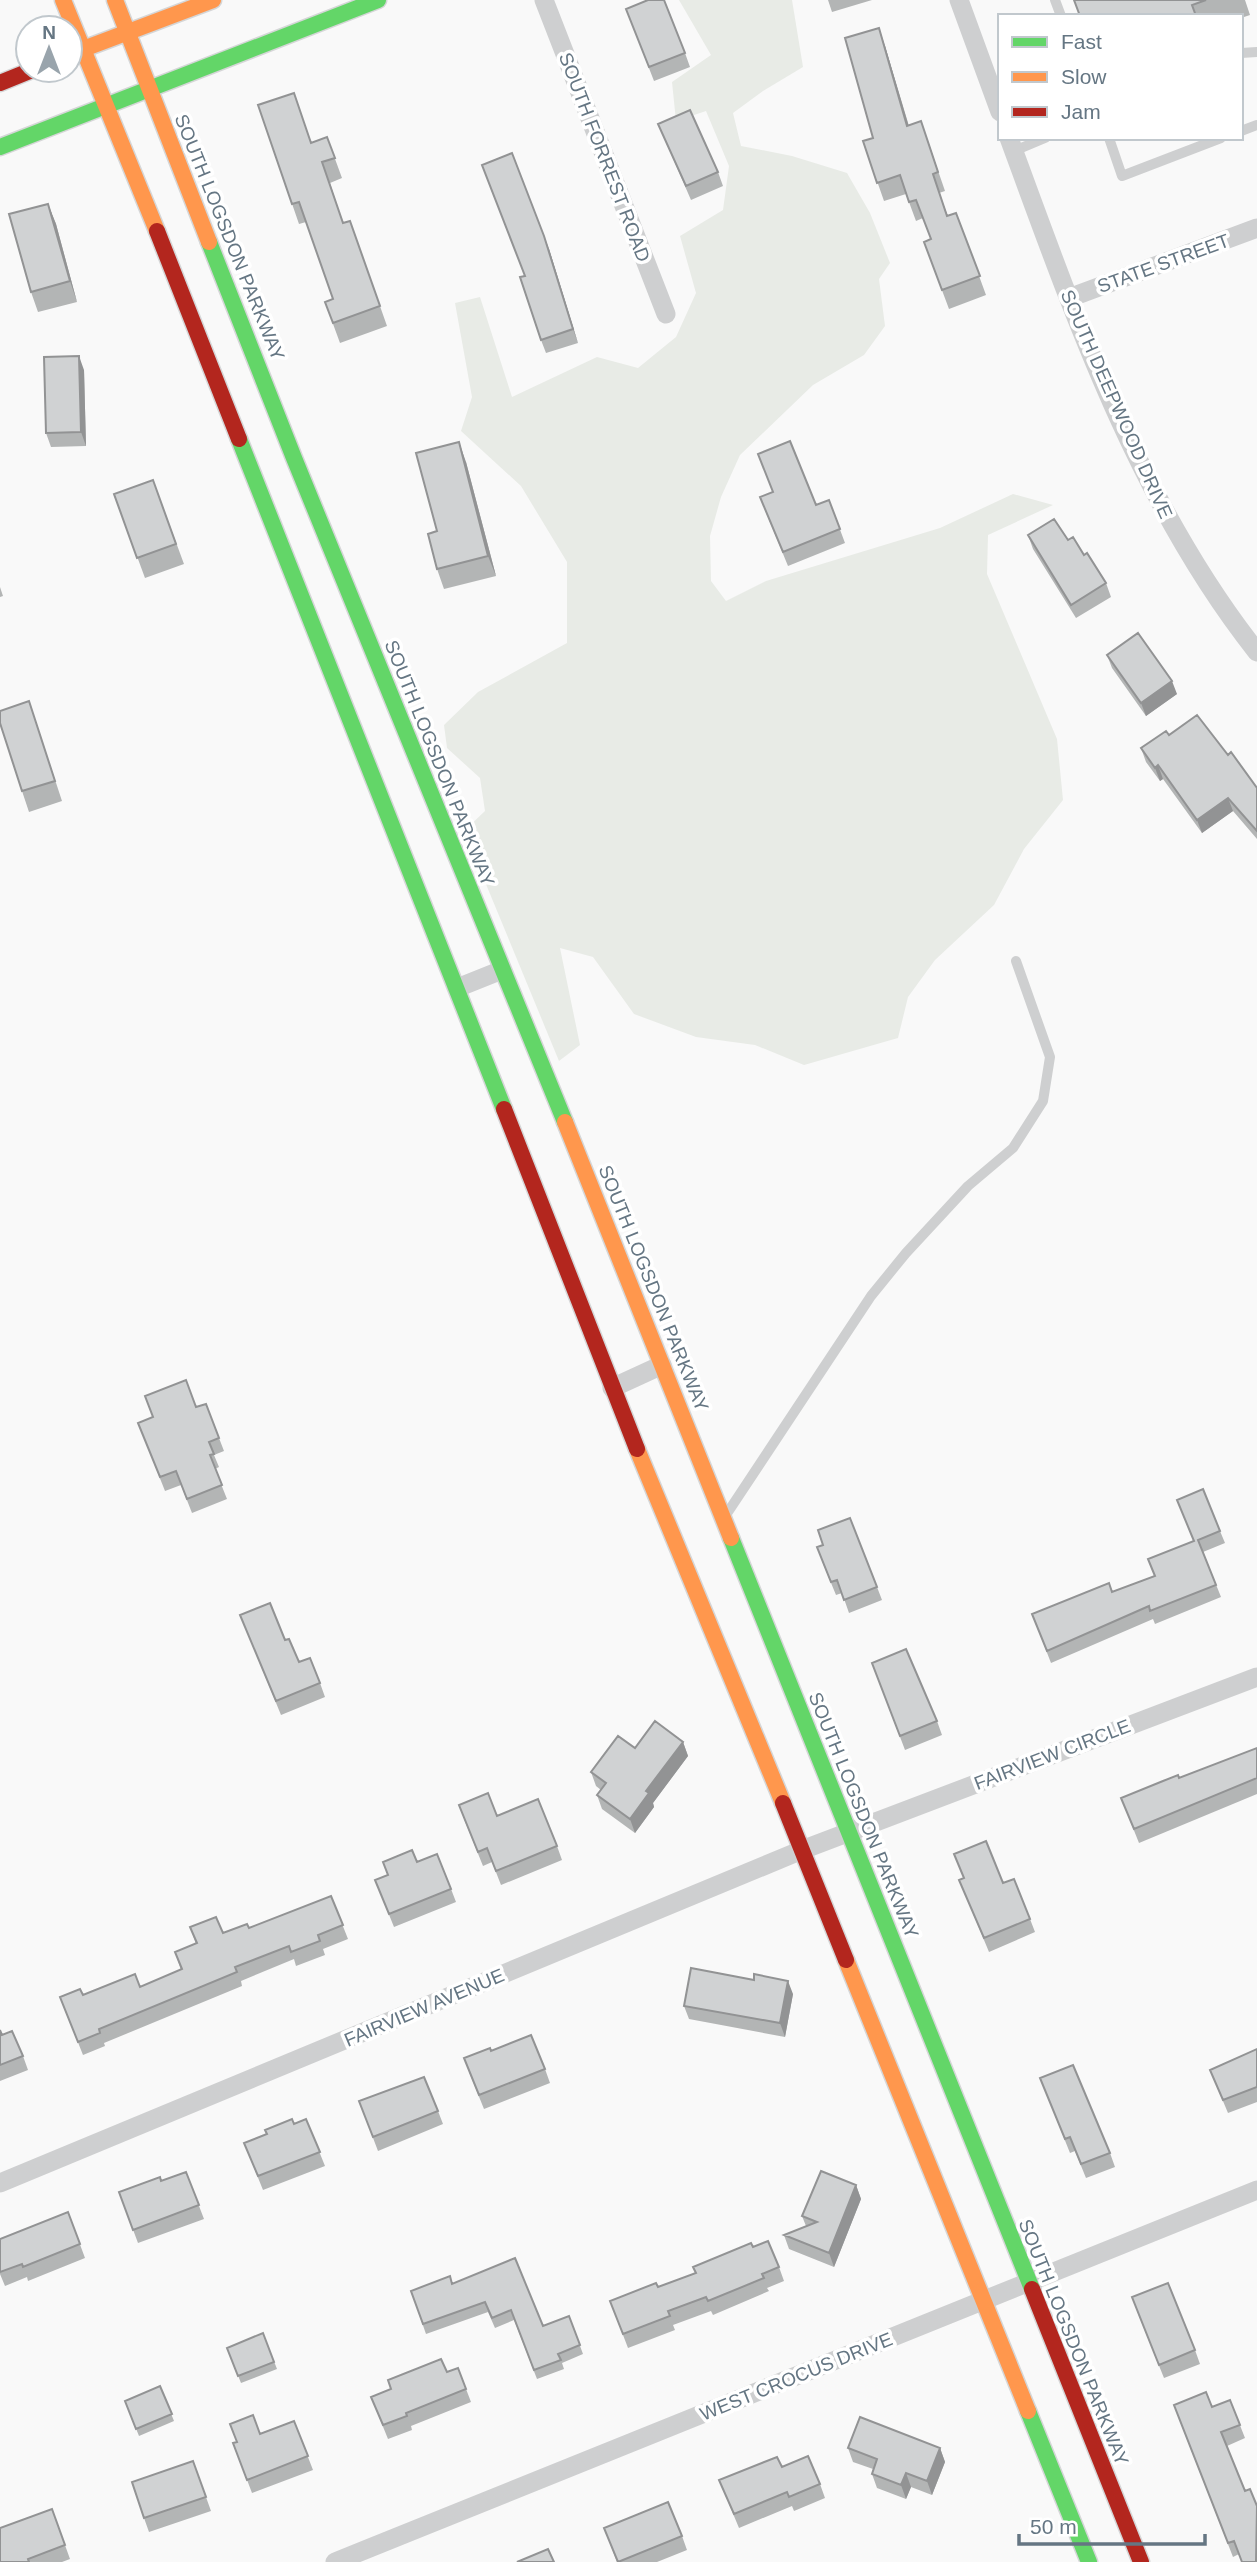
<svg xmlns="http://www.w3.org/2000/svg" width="1257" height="2562" viewBox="0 0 1257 2562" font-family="Arial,sans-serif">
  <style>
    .green { fill: #e8ebe6 }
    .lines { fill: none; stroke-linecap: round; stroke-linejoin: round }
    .fast-casing { stroke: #d5d6d7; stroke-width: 19 }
    .slow-casing { stroke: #d5d6d7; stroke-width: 19 }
    .jam-casing { stroke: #d5d6d7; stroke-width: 19 }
    .lane { stroke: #cecfd0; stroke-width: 10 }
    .street { stroke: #cecfd0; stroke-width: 19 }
    .fast { stroke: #63d668; stroke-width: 16 }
    .slow { stroke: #ff974d; stroke-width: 16 }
    .jam { stroke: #b3261e; stroke-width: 16 }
    .wall { fill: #b3b5b5 }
    .shaded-wall { fill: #929394 }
    .building { fill: #d0d2d3; stroke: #929394; stroke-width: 2 }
    .labels { text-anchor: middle; stroke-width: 7; stroke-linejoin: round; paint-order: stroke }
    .street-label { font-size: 19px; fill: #657683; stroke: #fff }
  </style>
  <rect width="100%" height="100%" fill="#f9f9f9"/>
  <path class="green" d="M 679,0 L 792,0 L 803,67 L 763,91 L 733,113 L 741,146 L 792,156 L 847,173 L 870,213 L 890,263 L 879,279 L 885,326 L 864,355 L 813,385 L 740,455 L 721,497 L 710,536 L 711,581 L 726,601 L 766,581 L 940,528 L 1013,494 L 1053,505 L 988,535 L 987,574 L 1057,739 L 1063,800 L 1024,849 L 994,905 L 935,960 L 908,997 L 898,1038 L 804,1065 L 755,1045 L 696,1037 L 634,1014 L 593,957 L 560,948 L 580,1045 L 559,1061 L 464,831 L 485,811 L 480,778 L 447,748 L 444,725 L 478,692 L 567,643 L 567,562 L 521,486 L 461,431 L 472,397 L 455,303 L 480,297 L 512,397 L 597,357 L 638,368 L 676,337 L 696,293 L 680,236 L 723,210 L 729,166 L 706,111 L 676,121 L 672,82 L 711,55 Z"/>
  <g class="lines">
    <g class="fast-casing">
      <path id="fast" d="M 0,147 L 378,0
        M 209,242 L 294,458 L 565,1122
        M 239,439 L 504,1109
        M 731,1538 L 1032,2289
        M 1028,2411 L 1089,2562"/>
    </g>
    <g class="slow-casing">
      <path id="slow" d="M 63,0 L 157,231
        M 115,0 L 209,242
        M 70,54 L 213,0
        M 565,1122 L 731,1538
        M 637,1449 L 783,1803
        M 846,1960 L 1028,2411"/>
    </g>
    <g class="jam-casing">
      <path id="jam" d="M 0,83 L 32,70
        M 157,231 L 239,439
        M 504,1109 L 637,1449
        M 783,1803 L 846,1960
        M 1032,2289 L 1141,2562"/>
    </g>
    <path class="lane" d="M 1055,0 L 1061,16
      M 1241,53 L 1257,52
      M 1241,131 L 1257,125
      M 1109,138 L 1122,176 L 1221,138
      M 1014,151 L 1045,138
      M 726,1515 L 871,1296 L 906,1253 L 968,1186 L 1013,1148 L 1043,1101 L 1050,1057 L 1016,961"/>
    <path class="street" d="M 544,0 L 666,314
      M 959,0 L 1000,112
      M 1009,138 C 1074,315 1139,503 1257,652
      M 1069,298 L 1257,228
      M 457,988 L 502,970
      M 612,1388 L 662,1365
      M 0,2183 L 802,1850 L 1257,1677
      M 335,2562 L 1257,2190"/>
    <use href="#fast" class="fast"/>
    <use href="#slow" class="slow"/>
    <use href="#jam" class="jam"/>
  </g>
  <path class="wall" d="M 828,0 L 872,0 L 832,12 Z
    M 1074,0 L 1245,0 L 1250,15 L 1241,18 L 1241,16 L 1080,16 Z
    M 626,9 L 685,53 L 690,67 L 654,81 Z
    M 885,46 L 909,126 L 921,121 L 945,191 L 939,193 L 948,216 L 956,213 L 986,295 L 949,309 L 924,242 L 931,239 L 923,218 L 916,221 L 906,194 L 884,201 L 863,141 L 873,138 Z
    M 258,105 L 311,143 L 327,137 L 342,178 L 330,183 L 343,223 L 350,221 L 387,326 L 340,343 L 325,302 L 333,299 L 306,222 L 299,224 Z
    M 658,124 L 718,172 L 723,186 L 691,200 Z
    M 48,204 L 56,224 L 77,302 L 38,312 L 31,292 Z
    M 549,249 L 578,343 L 546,353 L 541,340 L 525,276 Z
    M 84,370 L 86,446 L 51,447 L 46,433 Z
    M 466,462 L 496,576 L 444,589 L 437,569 L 437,531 Z
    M 153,480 L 184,564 L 145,578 L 114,494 Z
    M 829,500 L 845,543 L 788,566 L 765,510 L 816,505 Z
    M 1028,535 L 1068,540 L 1084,555 L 1106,583 L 1111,597 L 1076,618 L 1033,549 Z
    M 0,587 L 3,596 L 0,597 Z
    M 1107,655 L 1177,694 L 1146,716 L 1112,668 Z
    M 36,722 L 62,801 L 29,812 L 22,791 Z
    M 1169,735 L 1228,755 L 1257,788 L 1257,839 L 1233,811 L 1202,833 L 1163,779 L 1160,781 L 1146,762 L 1141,748 Z
    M 196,1407 L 219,1438 L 224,1451 L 214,1455 L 219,1467 L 215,1469 L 227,1499 L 192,1513 L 181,1485 L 165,1491 L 138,1423 Z
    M 1177,1500 L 1220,1531 L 1225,1543 L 1203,1552 L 1221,1597 L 1155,1624 L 1153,1619 L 1051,1663 L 1032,1614 L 1112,1592 L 1154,1576 L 1194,1541 Z
    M 822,1561 L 877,1587 L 882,1600 L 849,1613 L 842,1593 L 836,1595 Z
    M 240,1615 L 285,1640 L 299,1662 L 320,1683 L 325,1697 L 281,1715 Z
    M 872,1663 L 937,1721 L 942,1735 L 905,1750 Z
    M 683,1742 L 688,1756 L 653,1803 L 654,1807 L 635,1833 L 602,1809 L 597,1795 L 601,1790 L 596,1786 L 591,1772 L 635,1748 Z
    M 1257,1748 L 1257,1794 L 1139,1843 L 1121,1798 L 1179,1778 Z
    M 497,1816 L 557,1846 L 562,1860 L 501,1885 L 492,1862 L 483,1866 L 464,1819 Z
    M 417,1862 L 451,1889 L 456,1902 L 394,1927 L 375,1880 Z
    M 964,1878 L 1003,1883 L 1030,1919 L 1035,1932 L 989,1952 L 959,1880 Z
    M 331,1896 L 348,1939 L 323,1949 L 325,1955 L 296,1966 L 294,1959 L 241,1981 L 242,1986 L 104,2043 L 105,2046 L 83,2055 L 60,1997 L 83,1995 L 140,1987 L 181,1970 L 175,1952 L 196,1944 L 190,1927 L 223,1933 L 249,1928 Z
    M 754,1980 L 793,1994 L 785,2037 L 689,2019 L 684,2006 Z
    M 0,2030 L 2,2035 L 23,2056 L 28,2070 L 0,2081 Z
    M 1257,2049 L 1257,2102 L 1228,2113 L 1210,2070 Z
    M 491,2051 L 545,2069 L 550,2083 L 484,2109 L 469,2072 Z
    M 1040,2078 L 1110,2153 L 1115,2167 L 1086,2178 L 1075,2151 L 1070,2153 Z
    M 359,2101 L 438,2111 L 443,2124 L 378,2151 Z
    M 306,2119 L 325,2166 L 263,2190 L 244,2143 Z
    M 186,2172 L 204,2219 L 138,2243 L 119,2192 L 161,2181 Z
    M 856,2185 L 861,2199 L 834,2267 L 789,2249 L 784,2235 L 806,2226 L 802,2216 Z
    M 68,2212 L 85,2258 L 28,2281 L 27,2277 L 5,2286 L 0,2274 L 0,2239 Z
    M 753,2247 L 779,2267 L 784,2281 L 767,2288 L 769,2291 L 713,2315 L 711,2311 L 673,2325 L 675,2330 L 628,2348 L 610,2301 L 658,2287 L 696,2273 Z
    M 452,2284 L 543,2326 L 569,2316 L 583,2354 L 562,2363 L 564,2369 L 537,2379 L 514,2320 L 495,2328 L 488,2312 L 426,2334 L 411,2291 Z
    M 1137,2311 L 1195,2350 L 1200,2364 L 1164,2378 Z
    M 263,2333 L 277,2369 L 241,2383 L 227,2348 Z
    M 458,2368 L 471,2402 L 411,2426 L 412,2430 L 388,2439 L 371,2397 Z
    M 160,2386 L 174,2421 L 139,2436 L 125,2401 Z
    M 1230,2400 L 1245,2438 L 1227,2446 L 1239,2554 L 1233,2557 L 1179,2419 Z
    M 294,2421 L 313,2470 L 252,2493 L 233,2443 Z
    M 848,2448 L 940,2448 L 945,2462 L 932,2495 L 911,2487 L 906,2499 L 877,2488 L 872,2474 L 873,2469 L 853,2462 Z
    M 193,2461 L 211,2511 L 149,2532 L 144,2518 Z
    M 719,2480 L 820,2484 L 825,2498 L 794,2511 L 792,2506 L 739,2528 Z
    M 52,2509 L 70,2559 L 62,2562 L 0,2562 Z
    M 604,2528 L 682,2536 L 687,2550 L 657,2562 L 617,2562 Z"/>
  <path class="shaded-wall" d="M 879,28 L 885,46 L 914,144 L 907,126 Z
    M 48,204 L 56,224 L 77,302 L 70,281 Z
    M 544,236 L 549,249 L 578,343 L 573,329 Z
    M 79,356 L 84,370 L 86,446 L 81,432 Z
    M 459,442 L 466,462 L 496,576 L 488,556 Z
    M 1172,681 L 1177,694 L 1146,716 L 1141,703 Z
    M 1158,765 L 1163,779 L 1160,781 L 1155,768 Z
    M 1228,798 L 1233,811 L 1202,833 L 1197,820 Z
    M 683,1742 L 688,1756 L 653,1803 L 654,1807 L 635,1833 L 630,1819 L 646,1791 Z
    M 788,1981 L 793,1994 L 785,2037 L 780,2023 Z
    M 856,2185 L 861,2199 L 834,2267 L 829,2253 Z
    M 940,2448 L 945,2462 L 932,2495 L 927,2481 Z
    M 906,2473 L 911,2487 L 906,2499 L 901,2485 Z"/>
  <path class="building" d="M 648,0 L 664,0 L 685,53 L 649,67 L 626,9 Z
    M 1074,0 L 1206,0 L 1192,5 L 1196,16 L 1080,16 Z
    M 879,28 L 907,126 L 921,121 L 938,172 L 933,174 L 947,216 L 956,213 L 980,276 L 942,290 L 924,242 L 931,239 L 916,200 L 909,202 L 900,175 L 877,183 L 863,141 L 873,138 L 845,38 Z
    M 294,93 L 311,143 L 327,137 L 335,158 L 322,162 L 343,223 L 350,221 L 380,306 L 333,323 L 325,302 L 333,299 L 299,202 L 292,204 L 258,105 Z
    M 690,110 L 718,172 L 686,186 L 658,124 Z
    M 512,153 L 544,236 L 573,329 L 541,340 L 520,277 L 525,276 L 482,165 Z
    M 48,204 L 70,281 L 31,292 L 9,214 Z
    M 79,356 L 81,432 L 46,433 L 44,357 Z
    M 790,441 L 816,505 L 829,500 L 840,529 L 783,552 L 760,497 L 773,492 L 758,454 Z
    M 459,442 L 488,556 L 437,569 L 428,534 L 437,531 L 416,453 Z
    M 153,480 L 176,544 L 137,558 L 114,494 Z
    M 1054,519 L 1068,540 L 1073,537 L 1084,555 L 1087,553 L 1106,583 L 1071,605 L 1028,535 Z
    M 1138,633 L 1172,681 L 1141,703 L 1107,655 Z
    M 29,701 L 55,781 L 22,791 L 0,723 L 0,711 Z
    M 1197,715 L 1228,755 L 1231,752 L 1257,788 L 1257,831 L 1228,798 L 1197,820 L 1158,765 L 1155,768 L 1141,748 L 1166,731 L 1169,735 Z
    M 186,1380 L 196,1407 L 206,1404 L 219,1438 L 209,1442 L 214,1454 L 210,1455 L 222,1485 L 187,1499 L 176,1471 L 160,1477 L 138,1423 L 153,1417 L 145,1396 Z
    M 1203,1489 L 1220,1531 L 1198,1540 L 1216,1585 L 1150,1611 L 1149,1606 L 1047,1651 L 1032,1614 L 1109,1583 L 1112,1592 L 1155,1576 L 1148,1559 L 1194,1541 L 1177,1500 Z
    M 850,1518 L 877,1587 L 844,1600 L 837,1580 L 831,1582 L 817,1547 L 823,1545 L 818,1530 Z
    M 270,1603 L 285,1640 L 289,1639 L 299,1662 L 310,1658 L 320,1683 L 276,1701 L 240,1615 Z
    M 906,1649 L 937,1721 L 900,1736 L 872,1663 Z
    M 655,1721 L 683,1742 L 646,1791 L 649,1793 L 630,1819 L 597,1795 L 606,1783 L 591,1772 L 618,1736 L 635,1748 Z
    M 1257,1748 L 1257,1778 L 1134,1829 L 1121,1798 L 1163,1781 L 1178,1775 L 1179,1778 Z
    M 488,1793 L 497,1816 L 538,1799 L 557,1846 L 496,1871 L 487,1848 L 478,1852 L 459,1805 Z
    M 986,1841 L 1003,1883 L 1014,1879 L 1030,1919 L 984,1938 L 959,1880 L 964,1878 L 954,1854 Z
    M 412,1850 L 417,1862 L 437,1854 L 451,1889 L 389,1914 L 375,1880 L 388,1875 L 383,1862 Z
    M 331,1896 L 343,1925 L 318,1935 L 320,1941 L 291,1952 L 289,1946 L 235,1967 L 237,1972 L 99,2029 L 100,2033 L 78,2042 L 60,1997 L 80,1989 L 83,1995 L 135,1974 L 140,1987 L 182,1969 L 175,1952 L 197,1943 L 190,1927 L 216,1917 L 223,1933 L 247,1924 L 249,1928 Z
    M 691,1968 L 754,1980 L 754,1974 L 788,1981 L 780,2023 L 684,2006 Z
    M 0,2030 L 2,2035 L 12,2031 L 23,2056 L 0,2065 Z
    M 531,2035 L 545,2069 L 479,2095 L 464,2058 L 490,2048 L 491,2051 Z
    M 1257,2049 L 1257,2087 L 1223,2100 L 1210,2070 Z
    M 1073,2065 L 1110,2153 L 1081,2164 L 1070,2137 L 1065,2139 L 1040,2078 Z
    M 424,2077 L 438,2111 L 373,2137 L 359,2101 Z
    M 292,2119 L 294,2124 L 306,2119 L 320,2152 L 258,2176 L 244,2143 L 267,2134 L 265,2130 Z
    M 821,2171 L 856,2185 L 829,2253 L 784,2235 L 817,2222 L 802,2216 Z
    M 186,2172 L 199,2205 L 133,2230 L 119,2192 L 160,2177 L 161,2181 Z
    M 68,2212 L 80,2244 L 23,2267 L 22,2264 L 0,2272 L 0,2239 Z
    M 768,2241 L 779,2267 L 762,2274 L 764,2278 L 708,2301 L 706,2297 L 668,2311 L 670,2316 L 623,2334 L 610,2301 L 656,2283 L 658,2287 L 696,2273 L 693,2267 L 751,2243 L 753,2247 Z
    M 515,2258 L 543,2326 L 569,2316 L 580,2345 L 558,2354 L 561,2360 L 534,2370 L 511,2310 L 492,2318 L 485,2302 L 423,2324 L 411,2291 L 450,2276 L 452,2284 Z
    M 1168,2283 L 1195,2350 L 1159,2365 L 1132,2297 Z
    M 263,2333 L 274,2362 L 238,2376 L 227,2348 Z
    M 441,2359 L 447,2372 L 458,2368 L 466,2389 L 406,2413 L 407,2416 L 383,2425 L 371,2397 L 391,2389 L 388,2380 Z
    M 160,2386 L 172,2414 L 136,2429 L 125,2401 Z
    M 1206,2392 L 1212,2407 L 1230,2400 L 1240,2425 L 1221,2432 L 1245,2491 L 1250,2489 L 1257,2506 L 1256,2562 L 1242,2562 L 1234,2541 L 1228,2543 L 1174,2405 Z
    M 253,2415 L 260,2434 L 294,2421 L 308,2456 L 247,2480 L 233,2443 L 237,2442 L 230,2424 Z
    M 860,2417 L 940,2448 L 927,2481 L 906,2473 L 901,2485 L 872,2474 L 877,2459 L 848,2448 Z
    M 808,2456 L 820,2484 L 789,2497 L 787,2492 L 734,2514 L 719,2480 L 777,2457 L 782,2467 Z
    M 193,2461 L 206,2497 L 144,2518 L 132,2482 Z
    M 668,2502 L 682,2536 L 618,2562 L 604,2528 Z
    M 52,2509 L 65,2545 L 28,2559 L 29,2562 L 0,2562 L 0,2528 Z
    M 548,2549 L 554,2562 L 517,2562 Z"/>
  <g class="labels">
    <g class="street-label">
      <text transform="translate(605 157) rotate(69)" y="7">SOUTH FORREST ROAD</text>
      <text transform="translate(230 237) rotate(68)" y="7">SOUTH LOGSDON PARKWAY</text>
      <text transform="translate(1163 263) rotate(-20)" y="7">STATE STREET</text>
      <text transform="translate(1117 404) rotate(66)" y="7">SOUTH DEEPWOOD DRIVE</text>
      <text transform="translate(440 763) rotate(68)" y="7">SOUTH LOGSDON PARKWAY</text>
      <text transform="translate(654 1288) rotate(68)" y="7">SOUTH LOGSDON PARKWAY</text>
      <text transform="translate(1052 1754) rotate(-21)" y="7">FAIRVIEW CIRCLE</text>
      <text transform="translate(864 1815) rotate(68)" y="7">SOUTH LOGSDON PARKWAY</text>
      <text transform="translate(424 2007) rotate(-23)" y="7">FAIRVIEW AVENUE</text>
      <text transform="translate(1074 2342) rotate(68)" y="7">SOUTH LOGSDON PARKWAY</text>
      <text transform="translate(796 2376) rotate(-22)" y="7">WEST CROCUS DRIVE</text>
    </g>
  </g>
  <rect x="998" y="14" width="245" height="126" fill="#ffffff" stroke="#c1c8cd" stroke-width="2"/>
  <rect x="1012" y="37" width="35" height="10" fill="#63d668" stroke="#c1c8cd" stroke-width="2"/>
  <text x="1061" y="49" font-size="21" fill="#657683">Fast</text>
  <rect x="1012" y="72" width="35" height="10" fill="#ff974d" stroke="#c1c8cd" stroke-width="2"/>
  <text x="1061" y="84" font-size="21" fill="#657683">Slow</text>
  <rect x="1012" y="107" width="35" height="10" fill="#b3261e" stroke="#c1c8cd" stroke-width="2"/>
  <text x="1061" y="119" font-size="21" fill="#657683">Jam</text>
  <g transform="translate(49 49)"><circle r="33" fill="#ffffff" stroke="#c1c8cd" stroke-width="2"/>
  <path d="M0-5L12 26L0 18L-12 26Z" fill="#99a4ac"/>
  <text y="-10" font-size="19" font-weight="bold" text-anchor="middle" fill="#657683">N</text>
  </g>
  <path d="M1019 2534v10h186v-10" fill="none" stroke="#657683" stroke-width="3.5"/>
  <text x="1030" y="2534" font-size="21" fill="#657683" stroke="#ffffff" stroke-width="5" paint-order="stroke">50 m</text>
</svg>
